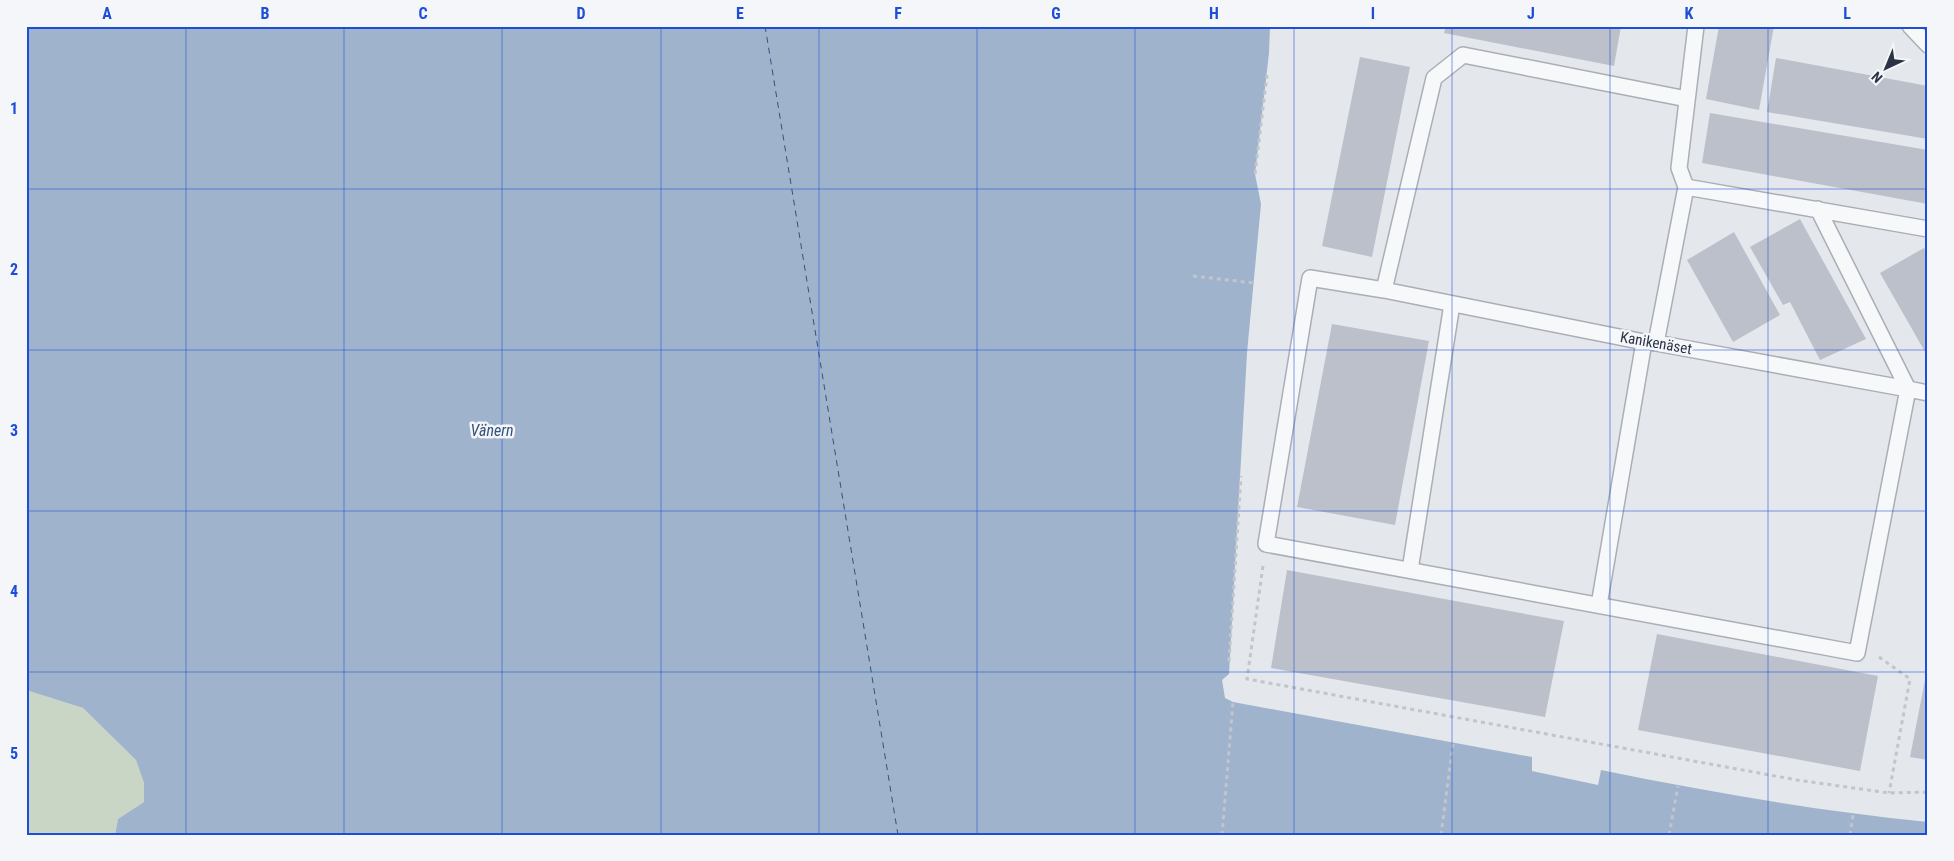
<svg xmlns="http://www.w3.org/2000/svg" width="1954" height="861" viewBox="0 0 1954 861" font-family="'Roboto Condensed',sans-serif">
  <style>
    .green { fill: #c9d6c5 }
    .water { fill: #9fb4cc }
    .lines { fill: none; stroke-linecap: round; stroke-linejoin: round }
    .ferry { stroke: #34527a; stroke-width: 1; stroke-dasharray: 6 5; stroke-linecap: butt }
    .building { fill: #bbc0ca }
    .service-casing { stroke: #a9aeb7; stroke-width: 18 }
    .path { stroke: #c2c5cb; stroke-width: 3; stroke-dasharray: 4 4; stroke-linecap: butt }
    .service { stroke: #f7f8fa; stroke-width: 15 }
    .grid { fill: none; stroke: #1d4ed8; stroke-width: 1; stroke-opacity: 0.55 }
    .labels { text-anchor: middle; stroke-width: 5; stroke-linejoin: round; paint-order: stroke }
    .street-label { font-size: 15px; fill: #2b3445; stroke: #f4f6f9 }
    .water-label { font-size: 16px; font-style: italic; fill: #34527a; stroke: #f4f6f9 }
    .neatline { fill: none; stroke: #1d4ed8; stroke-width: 2 }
    .grid-label { font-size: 16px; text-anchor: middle; font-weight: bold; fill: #1d4ed8 }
  </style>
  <rect width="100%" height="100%" fill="#e4e7ec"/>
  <path class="green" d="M 26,690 L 83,708 L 136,760 L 144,783 L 144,802 L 118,819 L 115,835 L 26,835 Z"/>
  <path class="water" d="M 26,26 L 1270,26 L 1269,53 L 1255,174 L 1261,204 L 1247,353 L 1229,674 L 1222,680 L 1225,698 L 1233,702 L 1532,757 L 1532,771 L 1598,785 L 1601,770 C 1709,792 1818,811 1928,822 L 1928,835 L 115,835 L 118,819 L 144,802 L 144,783 L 136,760 L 83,708 L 26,690 Z"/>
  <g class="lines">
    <path class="ferry" d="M 765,26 L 898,835"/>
  </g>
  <path class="building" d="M 1446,26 L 1621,26 L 1614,66 L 1444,33 Z
    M 1719,26 L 1774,26 L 1759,110 L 1706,99 Z
    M 1360,57 L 1410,67 L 1372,257 L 1322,246 Z
    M 1776,58 L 1928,86 L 1928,139 L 1767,112 Z
    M 1710,113 L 1928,150 L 1928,204 L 1702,163 Z
    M 1800,219 L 1866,339 L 1820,360 L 1790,302 L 1783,305 L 1750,247 Z
    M 1734,232 L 1780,315 L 1733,342 L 1687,260 Z
    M 1924,248 L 1928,255 L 1928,357 L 1880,273 Z
    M 1332,324 L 1429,341 L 1395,525 L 1297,507 Z
    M 1287,570 L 1564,621 L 1545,717 L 1271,668 Z
    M 1657,634 L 1878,676 L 1860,771 L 1638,730 Z
    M 1927,670 L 1928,670 L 1928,760 L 1910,757 Z"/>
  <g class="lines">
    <g class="service-casing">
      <path id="service" d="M 1910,26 L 1928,45
        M 1686,187 L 1679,168 L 1696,26
        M 1818,209 L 1908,389 L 1857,653 L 1266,544 L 1310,278 L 1384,290 L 1644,342 L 1656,343 L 1908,389 L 1928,393
        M 1384,290 L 1434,78 L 1463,55 L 1687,99
        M 1656,343 L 1686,187 L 1928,229
        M 1410,570 L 1452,304
        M 1599,605 L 1644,342"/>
    </g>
    <path class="path" d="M 1255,174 L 1267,75
      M 1193,276 L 1254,283
      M 1263,566 L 1247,679 L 1797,780 L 1889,793 L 1928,792
      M 1879,657 L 1910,679 L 1889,793
      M 1229,661 L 1241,476
      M 1222,835 L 1233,702
      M 1441,835 L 1453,743
      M 1669,835 L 1678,786
      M 1850,835 L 1853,815"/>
    <use href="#service" class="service"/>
  </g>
  <path class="grid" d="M 186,26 L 186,835M 344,26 L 344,835M 502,26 L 502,835M 661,26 L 661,835M 819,26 L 819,835M 977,26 L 977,835M 1135,26 L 1135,835M 1294,26 L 1294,835M 1452,26 L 1452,835M 1610,26 L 1610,835M 1768,26 L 1768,835M 26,189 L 1928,189M 26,350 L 1928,350M 26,511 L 1928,511M 26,672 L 1928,672"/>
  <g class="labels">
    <g class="street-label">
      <text transform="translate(1656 343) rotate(10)" y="5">Kanikenäset</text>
    </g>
    <g class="water-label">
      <text x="492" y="436">Vänern</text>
    </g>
  </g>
  <rect width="1954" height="861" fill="none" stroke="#f4f6f9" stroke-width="55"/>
  <g transform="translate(1886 68) rotate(224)" stroke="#f4f6f9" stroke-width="4" paint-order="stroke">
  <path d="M0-4L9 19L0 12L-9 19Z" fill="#2b3445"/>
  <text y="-8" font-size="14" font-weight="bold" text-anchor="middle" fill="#2b3445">N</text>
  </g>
  <rect x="28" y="28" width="1898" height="806" class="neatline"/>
  <g class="grid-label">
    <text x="107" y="19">A</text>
    <text x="265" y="19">B</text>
    <text x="423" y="19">C</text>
    <text x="581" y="19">D</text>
    <text x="740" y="19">E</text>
    <text x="898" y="19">F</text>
    <text x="1056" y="19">G</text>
    <text x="1214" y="19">H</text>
    <text x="1373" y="19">I</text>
    <text x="1531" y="19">J</text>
    <text x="1689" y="19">K</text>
    <text x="1847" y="19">L</text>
    <text x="14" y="114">1</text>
    <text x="14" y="275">2</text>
    <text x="14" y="436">3</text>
    <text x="14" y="597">4</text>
    <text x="14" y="759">5</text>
  </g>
</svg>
